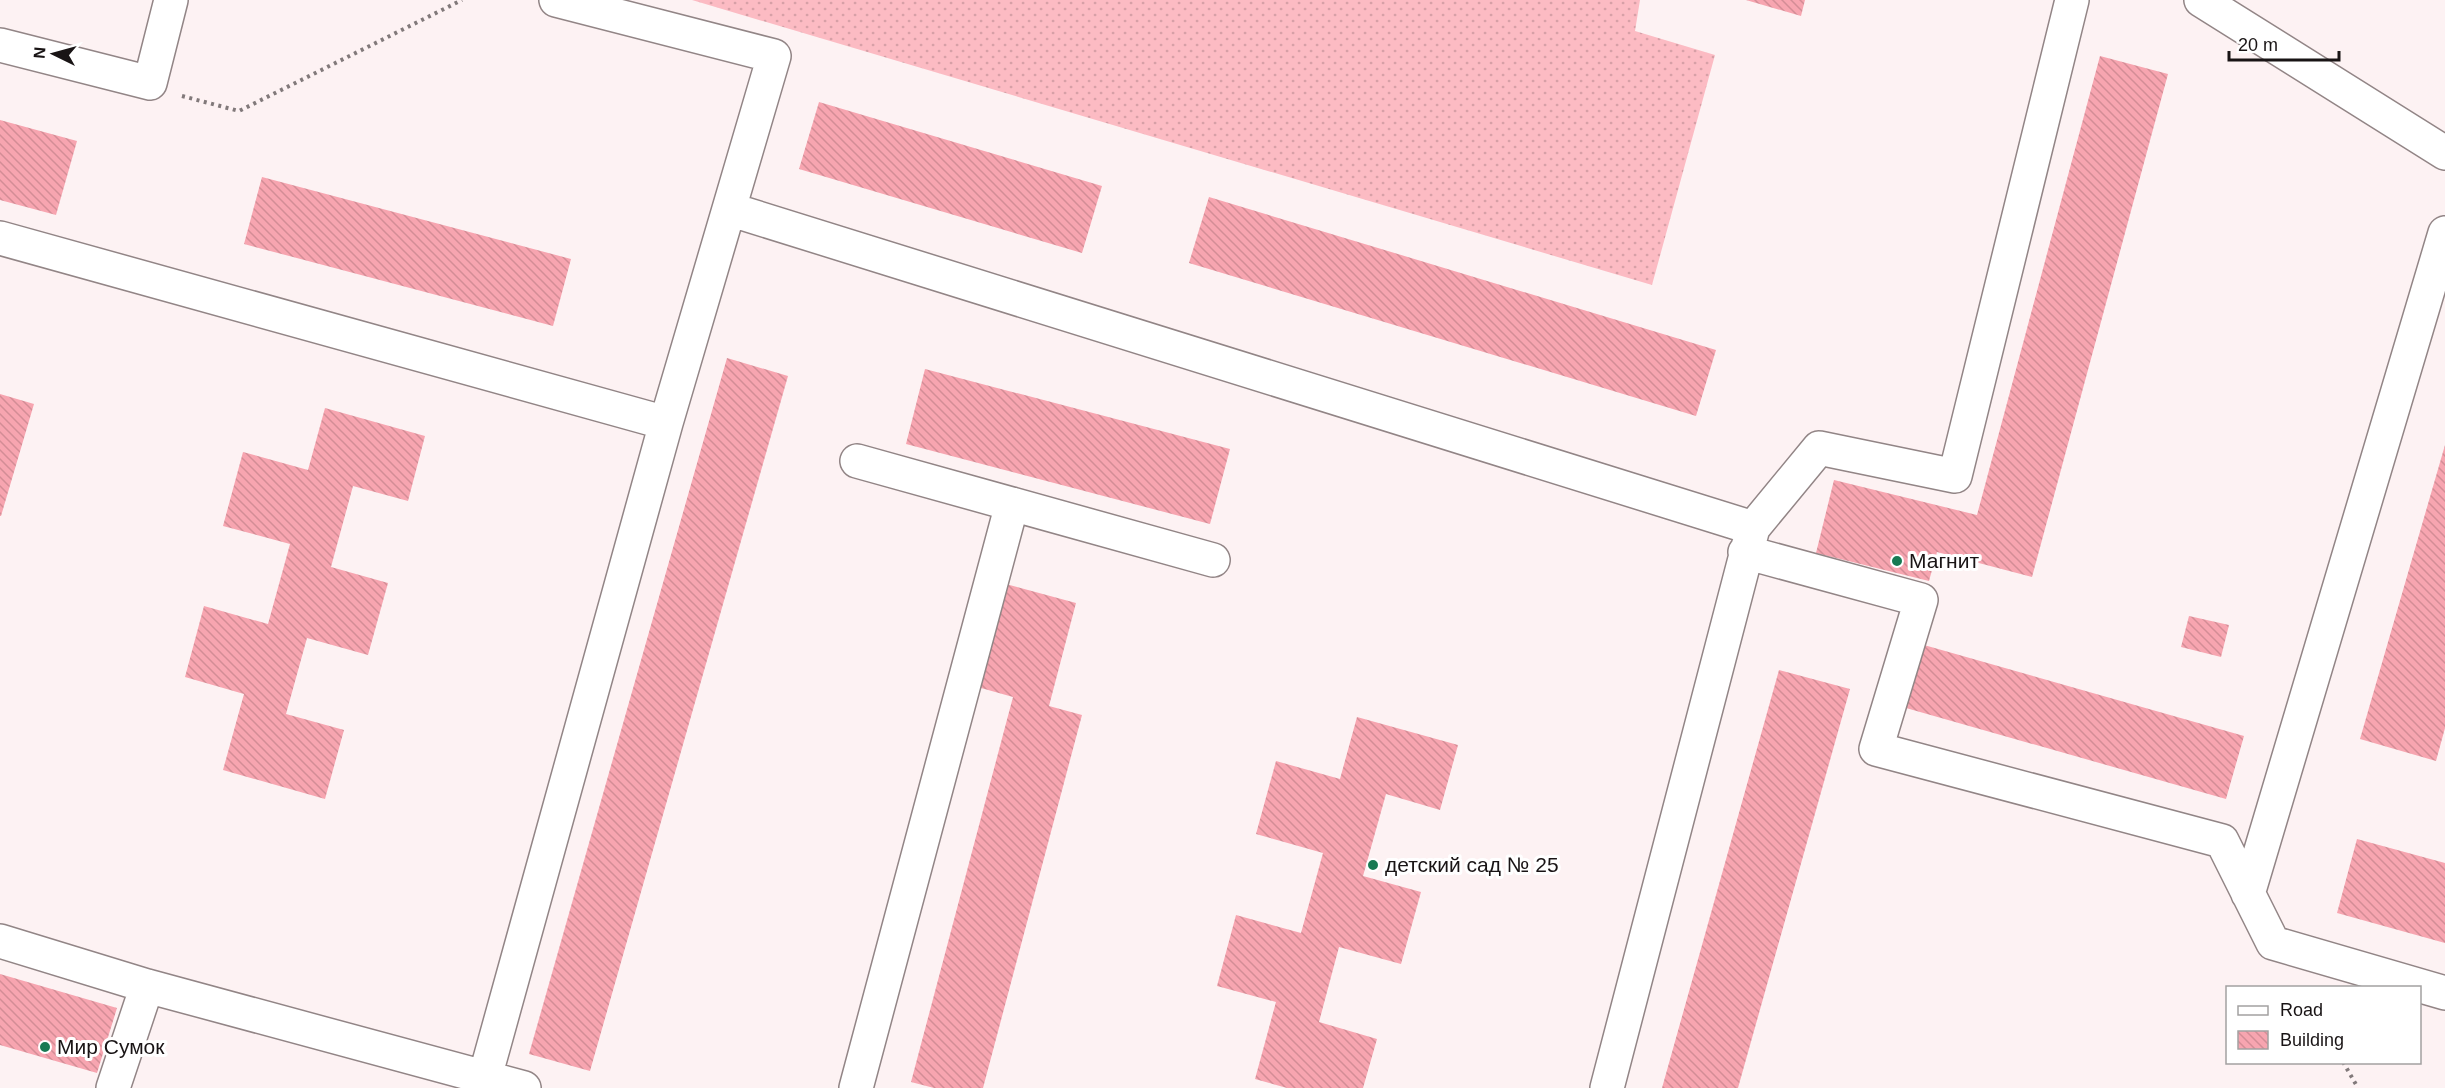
<svg xmlns="http://www.w3.org/2000/svg" width="2445" height="1088" viewBox="0 0 2445 1088" font-family="Helvetica,sans-serif">
  <style>
    .grass { fill: url(#grass-dots) }
    .building { fill: url(#building-back-hatch) }
    .lines { fill: none; stroke-linecap: round; stroke-linejoin: round }
    .minor-casing { stroke: #928586; stroke-width: 36 }
    .path { stroke: #81797a; stroke-width: 4; stroke-dasharray: 3 4.5; stroke-linecap: butt }
    .minor { stroke: #fff; stroke-width: 33 }
    .poi-dot { fill: #187a53; stroke: #fff; stroke-width: 2 }
    .labels { text-anchor: middle; stroke-width: 6; stroke-linejoin: round; paint-order: stroke }
    .poi-label { font-size: 21px; fill: #191415; stroke: #fff; text-anchor: start }
  </style>
  <defs>
    <pattern id="grass-dots" width="8" height="8" patternUnits="userSpaceOnUse" patternTransform="scale(1.5)"><rect width="8" height="8" fill="#fcbbc3"/><path d="M2 2h.1M6 6h.1" fill="none" stroke="#d7a0a7" stroke-width="1.8" stroke-linecap="round"/></pattern>
    <pattern id="building-back-hatch" width="6" height="6" patternUnits="userSpaceOnUse" patternTransform="scale(1.5)"><rect width="6" height="6" fill="#f7a5b0"/><path d="M-1 5l2 2M0 0l6 6M5-1l2 2" fill="none" stroke="#d38d96"/></pattern>
  </defs>
  <rect width="100%" height="100%" fill="#fdf2f3"/>
  <path class="grass" d="M 692,0 L 1640,0 L 1635,31 L 1715,55 L 1652,285 Z"/>
  <path class="building" d="M 1746,0 L 1805,0 L 1801,16 Z
    M 2100,56 L 2168,74 L 2032,577 L 1937,552 L 1929,581 L 1816,553 L 1834,480 L 1977,515 Z
    M 819,102 L 1102,186 L 1082,253 L 799,169 Z
    M 0,120 L 77,141 L 56,215 L 0,200 Z
    M 262,177 L 571,259 L 553,326 L 244,244 Z
    M 1209,197 L 1716,350 L 1696,416 L 1189,263 Z
    M 727,358 L 788,376 L 590,1071 L 529,1054 Z
    M 925,369 L 1230,449 L 1210,524 L 906,444 Z
    M 0,394 L 34,404 L 1,516 L 0,516 Z
    M 325,408 L 425,436 L 408,501 L 353,486 L 331,567 L 388,583 L 368,655 L 307,638 L 286,714 L 344,730 L 325,799 L 223,770 L 244,694 L 185,677 L 204,606 L 268,624 L 290,544 L 223,526 L 243,452 L 308,470 Z
    M 2445,445 L 2445,728 L 2436,761 L 2360,739 Z
    M 1002,583 L 1076,603 L 1049,706 L 1082,715 L 983,1088 L 934,1088 L 911,1082 L 1013,697 L 974,686 Z
    M 2189,616 L 2229,625 L 2221,657 L 2181,647 Z
    M 1924,645 L 2244,736 L 2226,799 L 1906,708 Z
    M 1779,670 L 1850,689 L 1738,1088 L 1662,1088 Z
    M 1357,717 L 1458,745 L 1440,810 L 1386,794 L 1363,876 L 1421,892 L 1401,964 L 1339,947 L 1319,1022 L 1377,1039 L 1363,1088 L 1287,1088 L 1255,1079 L 1276,1002 L 1217,986 L 1236,915 L 1301,933 L 1323,853 L 1256,834 L 1276,761 L 1340,779 Z
    M 2357,839 L 2445,863 L 2445,943 L 2337,913 Z
    M 0,974 L 117,1008 L 97,1073 L 0,1045 Z"/>
  <g class="lines">
    <g class="minor-casing">
      <path id="minor" d="M 2201,0 L 2445,153
        M 0,45 L 150,83 L 171,0
        M 729,209 L 1753,528
        M 0,238 L 666,423
        M 857,461 L 1213,560
        M 1745,552 L 1921,600 L 1876,749 L 2222,841 L 2273,943 L 2445,993
        M 2248,894 L 2445,233
        M 0,941 L 147,986 L 524,1088
        M 113,1088 L 147,986
        M 482,1088 L 666,423 L 774,56 L 556,0
        M 856,1088 L 1012,504
        M 1607,1088 L 1753,528 L 1819,448 L 1955,476 L 2072,0"/>
    </g>
    <path class="path" d="M 182,96 L 239,111 L 462,0
      M 2343,1062 L 2358,1088"/>
    <use href="#minor" class="minor"/>
  </g>
  <g class="poi-dot">
    <circle cx="1897" cy="561" r="6"/>
    <circle cx="1373" cy="865" r="6"/>
    <circle cx="45" cy="1047" r="6"/>
  </g>
  <g class="labels">
    <g class="poi-label">
      <text x="1909" y="568">Магнит</text>
      <text x="1385" y="872">детский сад № 25</text>
      <text x="57" y="1054">Мир Сумок</text>
    </g>
  </g>
  <rect x="2226" y="986" width="195" height="78" fill="#ffffff" stroke="#a3a1a1" stroke-width="1.5"/>
  <rect x="2238" y="1006" width="30" height="9" fill="#ffffff" stroke="#a3a1a1" stroke-width="1.5"/>
  <text x="2280" y="1016" font-size="18" fill="#191415">Road</text>
  <rect x="2238" y="1031" width="30" height="18" fill="url(#building-back-hatch)" stroke="#a3a1a1" stroke-width="1.5"/>
  <text x="2280" y="1046" font-size="18" fill="#191415">Building</text>
  <g transform="translate(54 54) rotate(275)" stroke="#ffffff" stroke-width="4.5" paint-order="stroke">
  <path d="M0-4.5L10 22L0 15L-10 22Z" fill="#191415"/>
  <text y="-9" font-size="16" font-weight="bold" text-anchor="middle" fill="#191415">N</text>
  </g>
  <path d="M2229 51v9h110v-9" fill="none" stroke="#191415" stroke-width="3"/>
  <text x="2238" y="51" font-size="18" fill="#191415" stroke="#ffffff" stroke-width="4.5" paint-order="stroke">20 m</text>
</svg>
